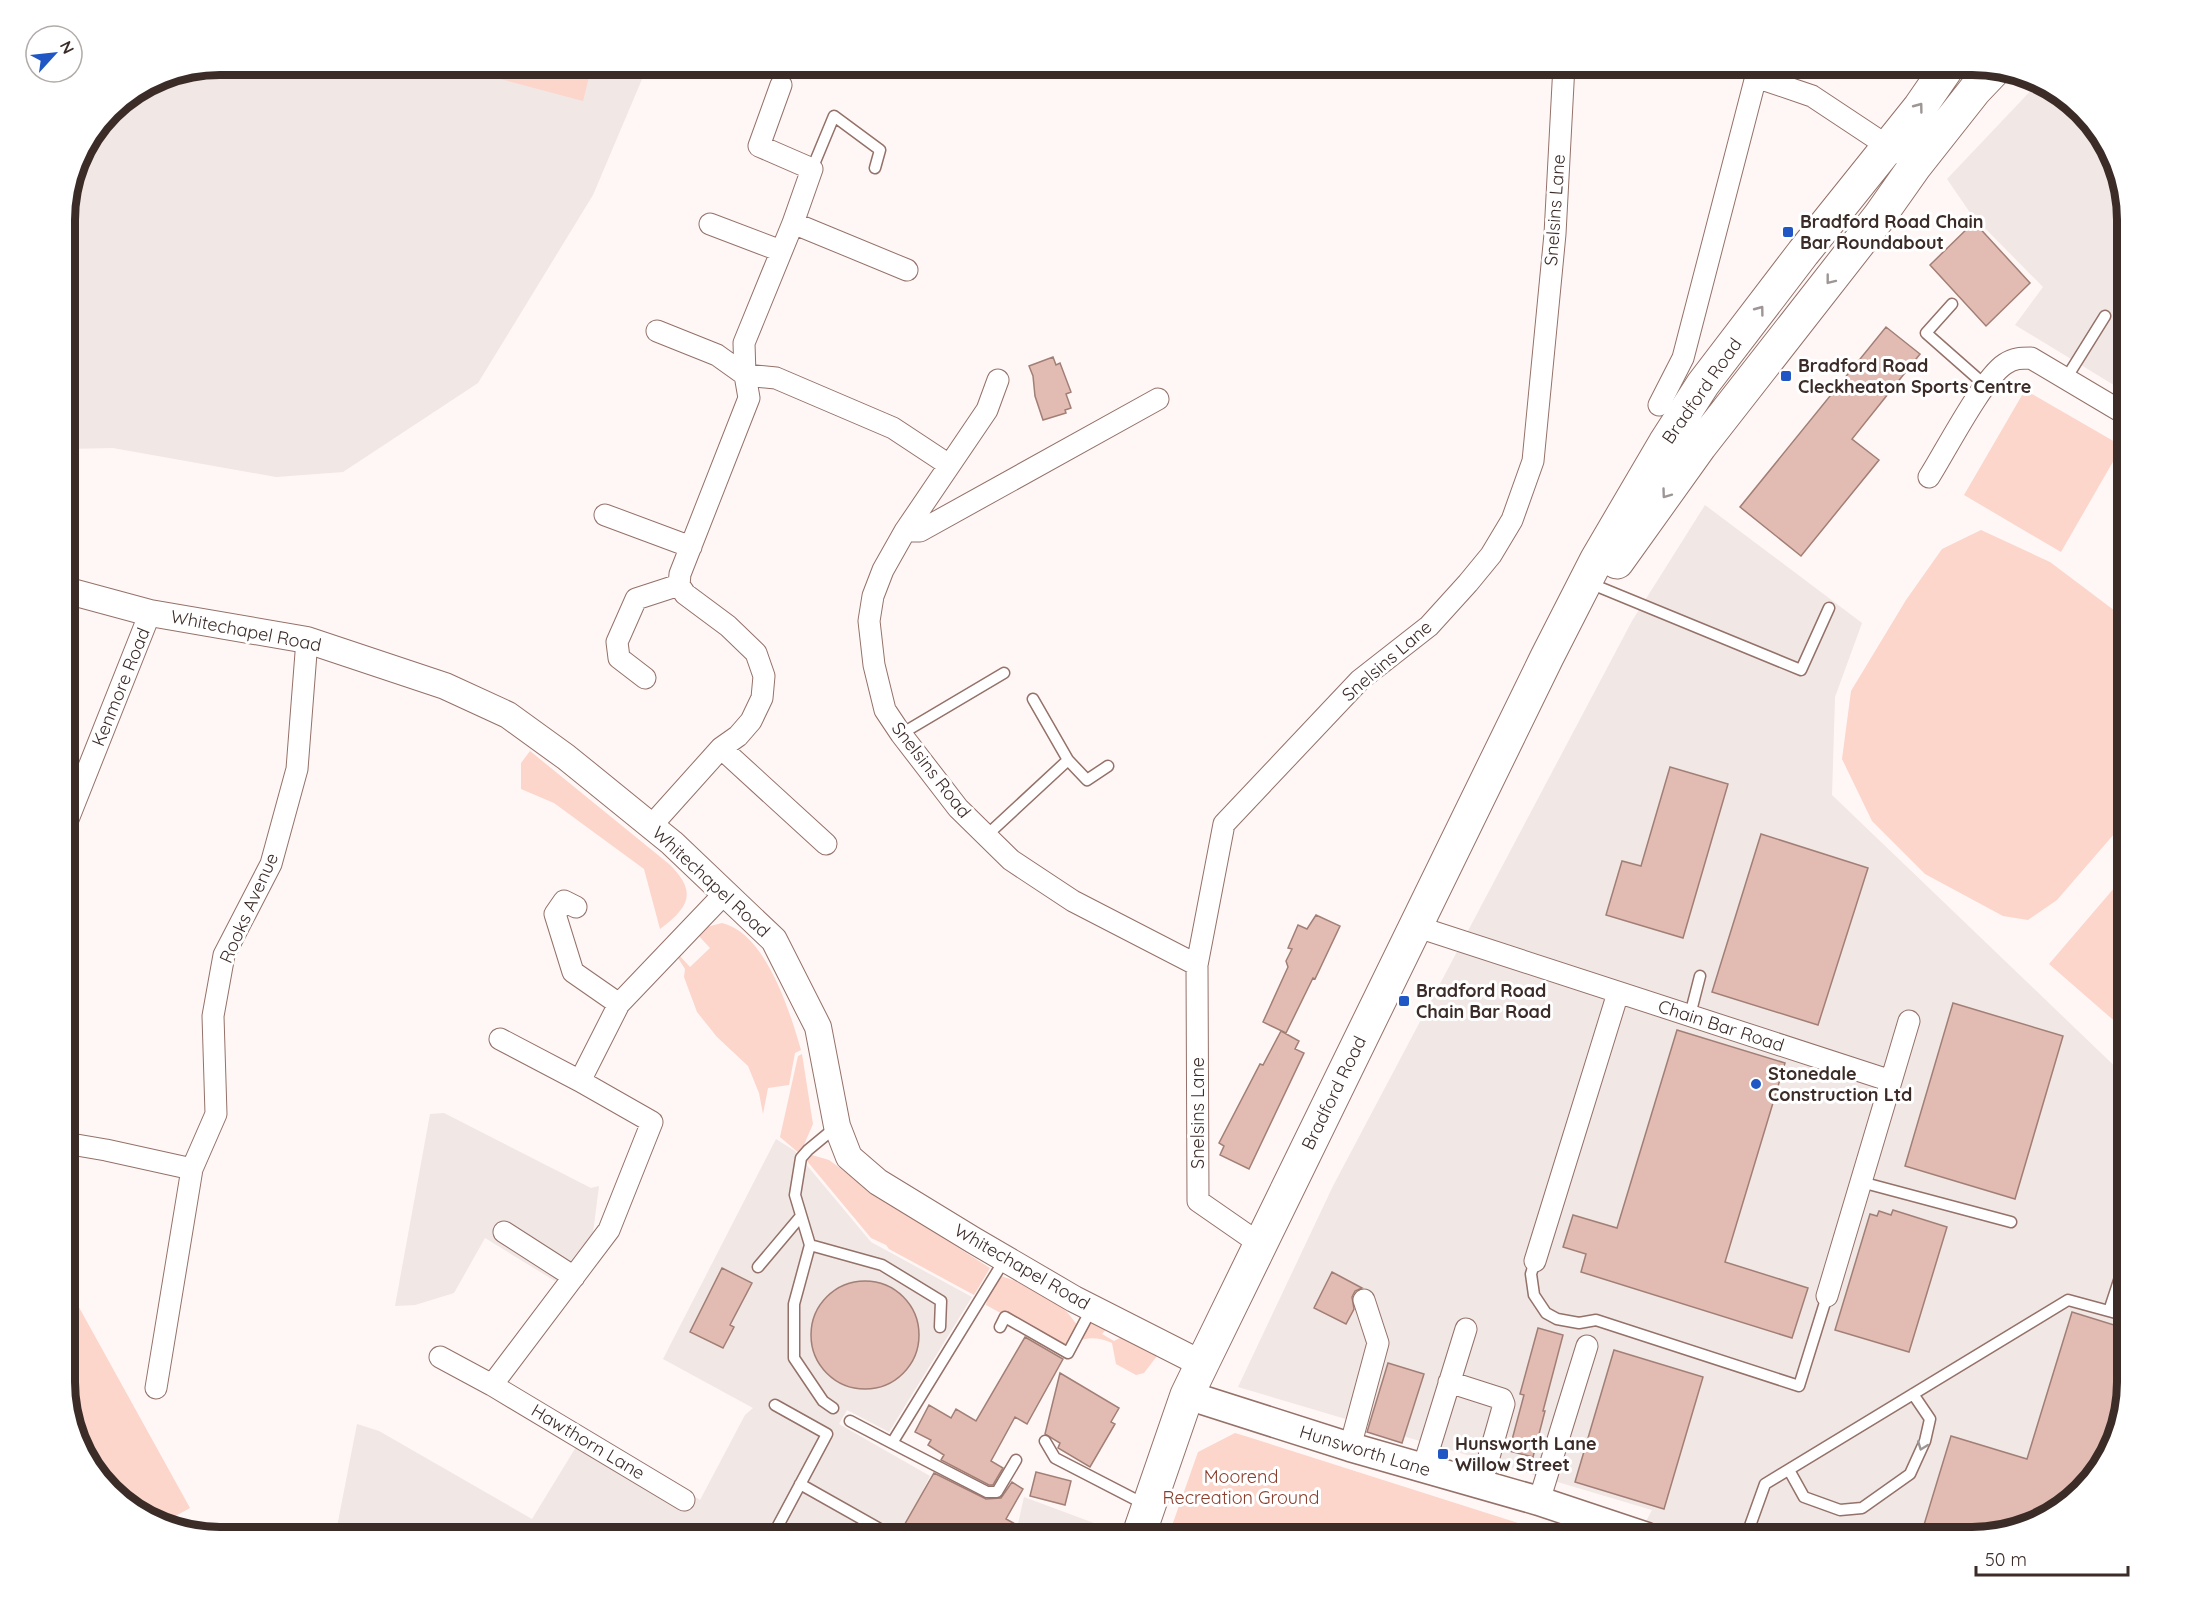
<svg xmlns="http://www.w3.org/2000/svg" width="2192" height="1602" viewBox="0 0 2192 1602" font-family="Quicksand,sans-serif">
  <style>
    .built { fill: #f1e7e4 }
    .green { fill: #fcd5cb }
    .building { fill: #e2bcb2; stroke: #a27f76; stroke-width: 1.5 }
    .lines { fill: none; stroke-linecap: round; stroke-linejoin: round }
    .service-casing { stroke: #947169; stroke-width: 13 }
    .minor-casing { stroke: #947169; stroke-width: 23 }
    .tertiary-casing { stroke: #947169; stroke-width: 28 }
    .secondary-casing { stroke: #947169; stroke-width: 31 }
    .primary-casing { stroke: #947169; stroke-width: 35 }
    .service { stroke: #fff; stroke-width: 10 }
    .minor { stroke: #fff; stroke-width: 21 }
    .tertiary { stroke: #fff; stroke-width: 26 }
    .secondary { stroke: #fff; stroke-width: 28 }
    .primary { stroke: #fff; stroke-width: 33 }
    .oneway { stroke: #9d9694 }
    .poi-dot { fill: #2057c4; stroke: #fff; stroke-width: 2 }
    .labels { text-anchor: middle; stroke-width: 6; stroke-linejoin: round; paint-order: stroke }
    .street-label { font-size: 18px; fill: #3b2c28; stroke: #fff }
    .poi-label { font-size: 18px; font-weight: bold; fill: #3b2c28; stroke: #fff; text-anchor: start }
    .park-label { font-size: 18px; fill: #893e2d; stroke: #fff }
    .rim { fill: none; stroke: #3b2c28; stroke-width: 8 }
  </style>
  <rect width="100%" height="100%" fill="#fff7f5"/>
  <path class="built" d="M 220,65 L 648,65 L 593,195 L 478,383 L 343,472 L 276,477 L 113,448 L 65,449 L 65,210 L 80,152 L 117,103 L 161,76 Z
    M 2039,82 L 2066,96 L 2111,151 L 2127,220 L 2127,393 L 2015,325 L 2043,287 L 1971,214 L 1947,179 Z
    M 1705,505 L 1862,623 L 1835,697 L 1832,795 L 2127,1078 L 2127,1382 L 2119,1432 L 2096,1476 L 2041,1521 L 1972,1537 L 1638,1537 L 1652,1510 L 1238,1387 L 1333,1186 L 1632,621 Z
    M 444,1113 L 591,1188 L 599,1186 L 593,1233 L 555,1281 L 485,1238 L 454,1293 L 415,1305 L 395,1306 L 430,1114 Z
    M 776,1139 L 795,1151 L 871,1242 L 972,1297 L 889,1432 L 847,1410 L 839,1424 L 930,1476 L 922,1492 L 930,1479 L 1018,1524 L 1024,1497 L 1110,1529 L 1107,1537 L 335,1537 L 357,1424 L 379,1431 L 532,1519 L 576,1447 L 589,1432 L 700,1500 L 745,1415 L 753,1408 L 663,1359 Z"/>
  <path class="green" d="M 448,65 L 592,65 L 583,101 Z
    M 2025,390 L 2122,446 L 2061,552 L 1964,495 Z
    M 1981,530 L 2050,562 L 2127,620 L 2127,819 L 2057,900 L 2028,920 L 2003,916 L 1925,874 L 1872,821 L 1842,759 L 1851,691 L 1906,600 L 1942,549 Z
    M 530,751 L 669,864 C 698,892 689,907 660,929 L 644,869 L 554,803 L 521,789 L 521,763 Z
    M 2127,873 L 2127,1032 L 2049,964 Z
    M 722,923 C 766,933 790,1012 801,1050 L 795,1053 L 789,1085 L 768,1088 L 763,1114 L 759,1093 L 748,1066 L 717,1037 L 697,1012 L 684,977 L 685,969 L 678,958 L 679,955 L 690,967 L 710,948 L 698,935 L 707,927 Z
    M 802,1054 L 813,1124 L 800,1154 L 780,1137 L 798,1056 Z
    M 812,1155 L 829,1160 L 885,1201 L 990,1268 L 974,1295 L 889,1249 L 886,1245 L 871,1238 L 807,1161 Z
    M 1001,1276 C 1035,1288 1056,1294 1077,1325 L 1086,1316 L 1107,1328 L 1102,1334 L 1114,1341 L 1130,1333 L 1153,1347 L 1157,1356 L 1144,1373 L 1136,1375 L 1116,1364 L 1112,1343 C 1096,1335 1079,1337 1065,1348 L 986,1305 L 990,1287 Z
    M 65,1282 L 190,1508 L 161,1524 L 126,1506 L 85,1459 L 65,1392 Z
    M 1235,1433 L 1245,1436 L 1562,1537 L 1168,1537 L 1198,1452 Z"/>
  <path class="building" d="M 1974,222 L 2030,283 L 1986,326 L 1930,265 Z
    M 1886,327 L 1920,354 L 1852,439 L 1879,460 L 1801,556 L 1740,507 Z
    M 1053,357 L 1056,365 L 1060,363 L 1071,392 L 1066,394 L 1071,408 L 1065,410 L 1066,413 L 1043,420 L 1035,396 L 1033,376 L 1029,366 Z
    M 1670,767 L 1728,784 L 1683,938 L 1606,915 L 1622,861 L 1641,866 Z
    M 1761,834 L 1868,868 L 1818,1025 L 1712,992 Z
    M 1316,915 L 1340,926 L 1315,979 L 1313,978 L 1286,1033 L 1263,1022 L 1288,967 L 1286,961 L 1292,949 L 1288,948 L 1298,925 L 1307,929 Z
    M 1953,1003 L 2063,1036 L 2015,1199 L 1905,1166 Z
    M 1677,1030 L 1785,1063 L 1725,1262 L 1808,1288 L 1792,1338 L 1581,1272 L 1586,1254 L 1563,1247 L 1573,1215 L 1617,1228 Z
    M 1281,1031 L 1299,1041 L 1295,1049 L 1304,1053 L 1249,1169 L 1220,1155 L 1224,1146 L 1219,1143 L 1260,1064 L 1263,1065 Z
    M 1893,1210 L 1947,1227 L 1909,1352 L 1835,1330 L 1870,1214 L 1877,1216 L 1879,1211 L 1891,1215 Z
    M 722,1268 L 752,1283 L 730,1325 L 734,1327 L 723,1348 L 690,1332 Z
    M 1332,1272 L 1362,1288 L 1355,1291 L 1352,1297 L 1354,1309 L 1346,1324 L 1314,1308 Z
    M811 1335a54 54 0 1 1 108 0a54 54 0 1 1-108 0Z
    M 2072,1312 L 2127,1329 L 2127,1382 L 2119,1432 L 2096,1476 L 2041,1521 L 1972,1538 L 1920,1538 L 1951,1436 L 2027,1459 Z
    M 1538,1328 L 1563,1335 L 1543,1411 L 1545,1411 L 1533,1457 L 1509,1451 L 1524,1395 L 1520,1394 Z
    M 1025,1337 L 1063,1359 L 1027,1424 L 1015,1417 L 991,1461 L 1003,1468 L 993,1485 L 989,1485 L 941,1460 L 944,1455 L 928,1445 L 931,1440 L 915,1432 L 929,1405 L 951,1418 L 956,1409 L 976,1421 Z
    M 1614,1350 L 1703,1377 L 1664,1509 L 1575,1482 Z
    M 1388,1363 L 1424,1374 L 1402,1443 L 1367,1432 Z
    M 1060,1373 L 1119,1408 L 1111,1422 L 1115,1424 L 1090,1467 L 1058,1448 L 1060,1443 L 1045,1434 Z
    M 1036,1472 L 1071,1481 L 1065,1505 L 1030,1496 Z
    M 934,1473 L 986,1499 L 1001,1498 L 1012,1482 L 1023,1489 L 1006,1519 L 1040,1538 L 917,1538 L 902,1529 Z"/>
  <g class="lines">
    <g class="service-casing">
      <path id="service" d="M 812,169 L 834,116 L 880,150 L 875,168
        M 1952,304 L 1926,333 L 1985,385
        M 2067,377 L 2105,316
        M 1599,587 L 1801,670 L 1829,608
        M 901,734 L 1004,673
        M 1068,760 L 1087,780 L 1108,766
        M 986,836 L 1068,760 L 1033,699
        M 1690,1015 L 1700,976
        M 837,1126 L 808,1150 L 801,1158 L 795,1195 L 810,1245 L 882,1265 L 941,1301 L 940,1327
        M 1861,1182 L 2011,1222
        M 810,1245 L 794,1304 L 794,1358 L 823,1401 L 833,1408
        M 1005,1259 L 892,1443 L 987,1492 L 997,1492 L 1016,1460
        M 1535,1261 L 1531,1274 L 1534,1295 L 1546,1313 L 1557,1319 L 1579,1323 L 1596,1320 L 1799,1386 L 1827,1296
        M 758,1267 L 801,1216
        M 2109,1311 L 2127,1256
        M 1000,1327 L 1005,1317 L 1068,1353 L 1092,1308
        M 850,1421 L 892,1443
        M 1045,1441 L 1055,1458 L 1146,1505
        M 1789,1470 L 1804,1497 L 1840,1510 L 1862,1508 L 1910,1474 L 1925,1441 L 1930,1419 L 1913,1394
        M 800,1484 L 894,1537
        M 772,1537 L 827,1434 L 775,1405
        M 1746,1537 L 1765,1484 L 2068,1300 L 2127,1316"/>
    </g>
    <g class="minor-casing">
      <path id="minor" d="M 1756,77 L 1812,96 L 1898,153
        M 793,223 L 907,270
        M 710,224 L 781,251
        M 657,331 L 717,355 L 745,375 L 776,378 L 893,428 L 949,465
        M 998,380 L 987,410 L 905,531 L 883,570 L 873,596 L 869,621 L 874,665 L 885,710 L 901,734 L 958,808 L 1011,860 L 1073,901 L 1197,965
        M 1659,405 L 1683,358 L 1759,65
        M 1929,477 C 1945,452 1983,378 2005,364 C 2014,358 2021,358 2031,358 L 2127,415
        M 605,515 L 691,547
        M 905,531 L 920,531 L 1158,399
        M 645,678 L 619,658 L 617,642 L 636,599 L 679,585
        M 721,748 L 826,844
        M 651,826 L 721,748 L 738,736 L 751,721 L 762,698 L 764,676 L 756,653 L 728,626 L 685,594 L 679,585 L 680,574 L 749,398 L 745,375 L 744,343 L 793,223 L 812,169 L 759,146 L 781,85
        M 65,827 L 150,613
        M 576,907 L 564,901 L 555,914 L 573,972 L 619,1004
        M 1415,926 L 1891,1081
        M 500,1039 L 580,1081
        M 65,1143 L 106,1150 L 192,1169
        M 504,1232 L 574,1277
        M 1260,1244 L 1198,1201 L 1197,965 L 1224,824 L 1360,680 L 1429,626 L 1468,583 L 1491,555 L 1512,520 L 1533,461 L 1555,234 L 1564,65
        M 1535,1261 L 1618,993
        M 1827,1296 L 1909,1021
        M 440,1357 L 492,1385
        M 1449,1382 L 1502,1399 L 1504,1404 L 1481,1485
        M 156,1388 L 192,1169 L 216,1114 L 213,1016 L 224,955 L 271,864 L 297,769 L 307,640
        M 1350,1447 L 1378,1343 L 1364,1300
        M 1423,1468 L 1466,1329
        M 684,1500 L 492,1385 L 609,1230 L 652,1122 L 580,1081 L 619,1004 L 725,893
        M 1539,1501 L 1587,1346"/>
    </g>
    <g class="tertiary-casing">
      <path id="tertiary" d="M 65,590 L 150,613 L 307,640 L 445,686 L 508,715 L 566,757 L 672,843 L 774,940 L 818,1027 L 837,1126 L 849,1157 L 878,1182 L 973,1240 L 1074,1299 L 1202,1364"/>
    </g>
    <g class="secondary-casing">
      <path id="secondary" d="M 1187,1395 L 1350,1447 L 1539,1501 L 1647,1537"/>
    </g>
    <g class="primary-casing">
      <path id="primary" d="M 1617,562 L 1700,446 L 1879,217 L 1915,166 L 1975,90 L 1996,68
        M 1138,1537 L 1187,1395 L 1202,1364 L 1547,657 L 1597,559 L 1665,443 L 1703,384 L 1803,253 L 1920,107 L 1949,65"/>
    </g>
    <use href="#service" class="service"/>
    <use href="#minor" class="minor"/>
    <use href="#tertiary" class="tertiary"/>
    <use href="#secondary" class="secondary"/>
    <use href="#primary" class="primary"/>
  </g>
  <defs><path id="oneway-chevron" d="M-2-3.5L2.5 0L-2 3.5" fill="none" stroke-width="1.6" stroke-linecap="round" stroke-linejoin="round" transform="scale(1.5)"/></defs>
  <g class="oneway">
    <use href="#oneway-chevron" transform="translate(1919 107) rotate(-53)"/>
    <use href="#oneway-chevron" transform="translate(1830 280) rotate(128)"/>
    <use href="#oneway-chevron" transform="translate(1760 310) rotate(-53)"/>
    <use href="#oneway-chevron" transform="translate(1666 494) rotate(126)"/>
    <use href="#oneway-chevron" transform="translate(1922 1446) rotate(111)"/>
  </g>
  <g class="poi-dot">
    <rect x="1782" y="226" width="12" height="12" rx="3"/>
    <rect x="1780" y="370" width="12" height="12" rx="3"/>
    <rect x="1398" y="995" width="12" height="12" rx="3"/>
    <circle cx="1756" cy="1084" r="6"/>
    <rect x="1437" y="1448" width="12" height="12" rx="3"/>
  </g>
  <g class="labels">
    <g class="street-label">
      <text transform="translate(1555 210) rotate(-86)" y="6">Snelsins Lane</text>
      <text transform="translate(1702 391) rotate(-55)" y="6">Bradford Road</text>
      <text transform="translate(246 631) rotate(11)" y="6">Whitechapel Road</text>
      <text transform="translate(1387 661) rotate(-41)" y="6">Snelsins Lane</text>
      <text transform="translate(121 687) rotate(-68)" y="6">Kenmore Road</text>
      <text transform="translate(931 770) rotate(52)" y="6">Snelsins Road</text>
      <text transform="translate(711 882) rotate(43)" y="6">Whitechapel Road</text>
      <text transform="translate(249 908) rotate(-66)" y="6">Rooks Avenue</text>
      <text transform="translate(1721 1026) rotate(18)" y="6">Chain Bar Road</text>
      <text transform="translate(1334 1093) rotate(-64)" y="6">Bradford Road</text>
      <text transform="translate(1198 1113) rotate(-90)" y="6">Snelsins Lane</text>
      <text transform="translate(1022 1267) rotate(30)" y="6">Whitechapel Road</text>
      <text transform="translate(588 1442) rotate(31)" y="6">Hawthorn Lane</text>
      <text transform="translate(1365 1451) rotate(17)" y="6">Hunsworth Lane</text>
    </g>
    <g class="poi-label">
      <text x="1800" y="228">Bradford Road Chain<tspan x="1800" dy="21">Bar Roundabout</tspan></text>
      <text x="1798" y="372">Bradford Road<tspan x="1798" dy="21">Cleckheaton Sports Centre</tspan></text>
      <text x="1416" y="997">Bradford Road<tspan x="1416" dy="21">Chain Bar Road</tspan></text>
      <text x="1768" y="1080">Stonedale<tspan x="1768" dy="21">Construction Ltd</tspan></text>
      <text x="1455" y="1450">Hunsworth Lane<tspan x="1455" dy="21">Willow Street</tspan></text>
    </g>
    <g class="park-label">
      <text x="1241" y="1483">Moorend<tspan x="1241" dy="21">Recreation Ground</tspan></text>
    </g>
  </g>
  <path d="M0 0H2192V1602H0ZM220 75H1972A145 145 0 0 1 2117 220V1382A145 145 0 0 1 1972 1527H220A145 145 0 0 1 75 1382V220A145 145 0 0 1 220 75Z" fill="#fff" fill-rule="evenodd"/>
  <path class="rim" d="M220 75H1972A145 145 0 0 1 2117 220V1382A145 145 0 0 1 1972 1527H220A145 145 0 0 1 75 1382V220A145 145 0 0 1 220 75Z"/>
  <g transform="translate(54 54) rotate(63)"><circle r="28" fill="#ffffff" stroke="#b1aba9" stroke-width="1.5"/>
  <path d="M0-4.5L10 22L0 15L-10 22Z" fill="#2057c4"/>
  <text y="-9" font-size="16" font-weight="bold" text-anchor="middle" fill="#3b2c28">N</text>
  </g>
  <path d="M1976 1566v9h152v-9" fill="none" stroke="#3b2c28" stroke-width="3"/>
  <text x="1985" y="1566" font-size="18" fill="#3b2c28" stroke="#ffffff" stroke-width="4.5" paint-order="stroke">50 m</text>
</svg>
